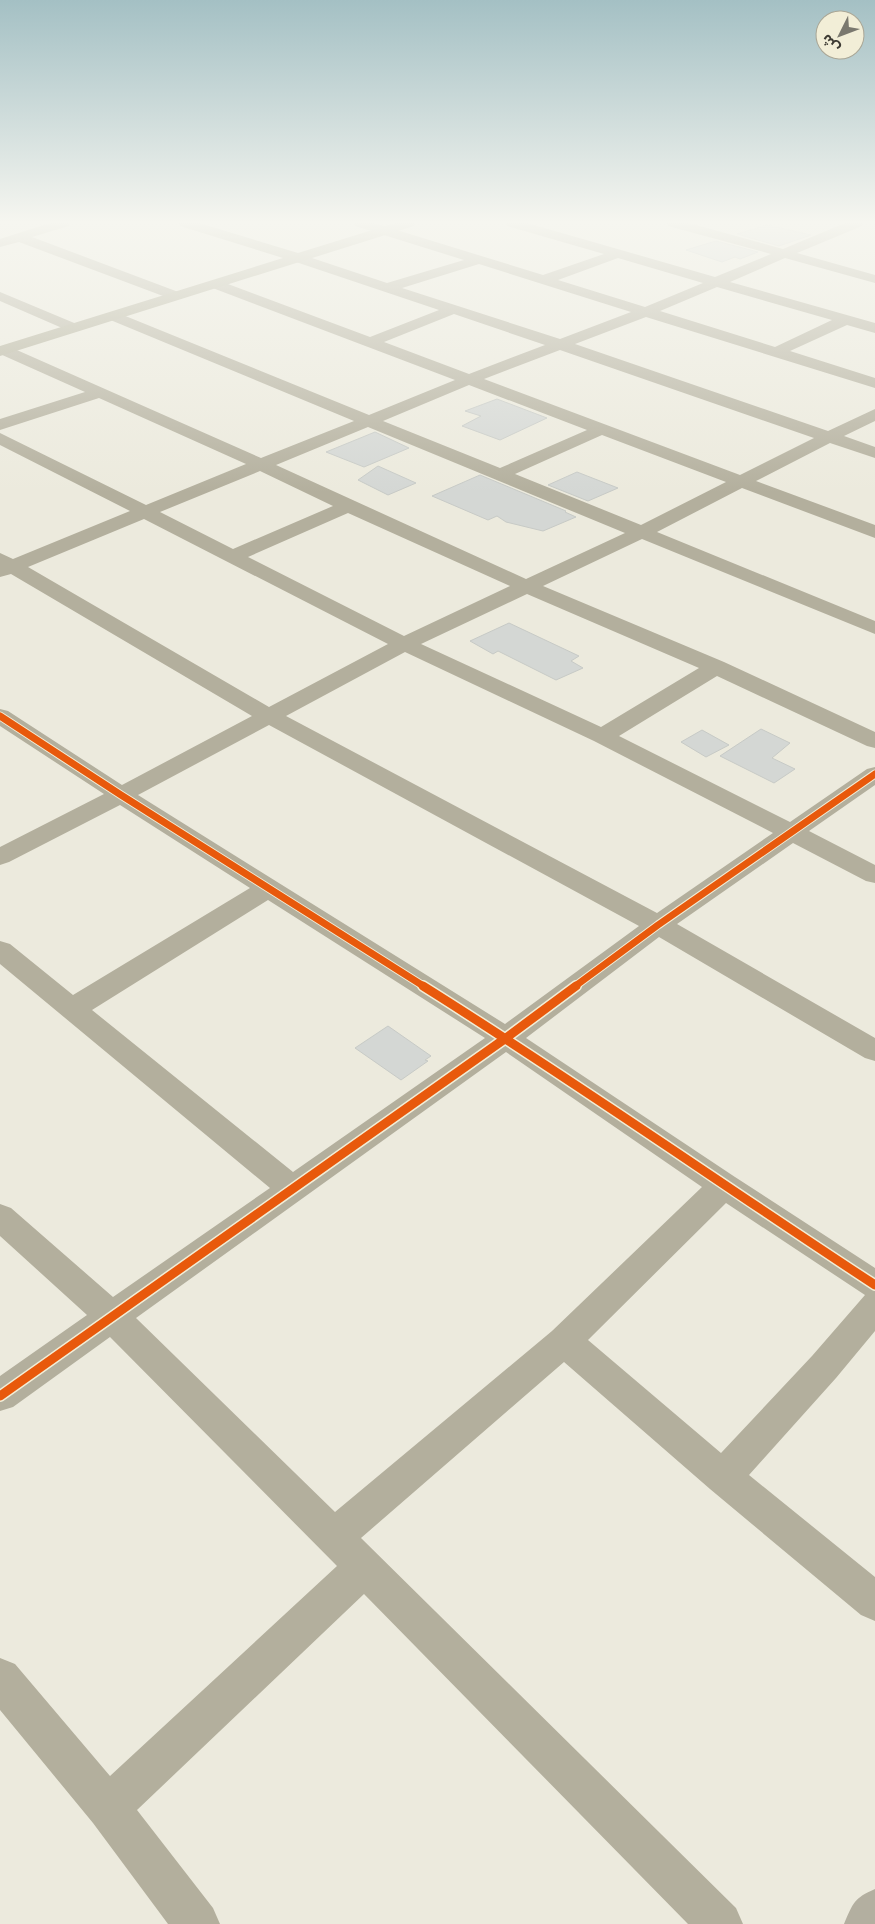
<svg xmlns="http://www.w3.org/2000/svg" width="875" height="1924" viewBox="0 0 875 1924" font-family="Merriweather,'Noto Sans Arabic',serif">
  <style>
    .building { fill: #d4d7d4; stroke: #c7cac6 }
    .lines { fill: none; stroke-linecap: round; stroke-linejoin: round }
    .street { fill: #b3af9d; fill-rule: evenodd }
    .secondary { fill: #b0ad97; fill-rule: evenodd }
    .highway { fill: #b3afa0; fill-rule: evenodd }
    .cycleway-far1-casing { stroke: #f2eed7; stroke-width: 9 }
    .cycleway-casing { stroke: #f2eed7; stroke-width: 12 }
    .cycleway-far1 { stroke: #e8590c; stroke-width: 7 }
    .cycleway { stroke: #e8590c; stroke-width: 9 }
  </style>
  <rect width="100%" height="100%" fill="#eceadd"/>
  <path class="building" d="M 767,225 L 811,235 L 779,246 L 737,234 Z
    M 716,241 L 758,252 L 740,259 L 735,257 L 722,262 L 686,250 Z
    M 497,399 L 547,418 L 500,440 L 462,426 L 481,416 L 465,411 Z
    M 375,432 L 409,448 L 364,467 L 326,452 Z
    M 378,466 L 416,483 L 388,495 L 358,480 Z
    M 577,472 L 618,488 L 588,501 L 548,485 Z
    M 480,475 L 566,511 L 565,512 L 576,517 L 543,531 L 506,522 L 497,516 L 488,520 L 432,496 Z
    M 509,623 L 579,656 L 571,661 L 583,668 L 556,680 L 498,651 L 493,654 L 470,641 Z
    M 761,729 L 790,743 L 772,758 L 795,769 L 774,783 L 720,756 Z
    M 702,730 L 729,745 L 706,757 L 681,742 Z
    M 388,1026 L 431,1056 L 425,1060 L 428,1061 L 401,1080 L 355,1048 Z"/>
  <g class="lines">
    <path class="street" d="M 50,223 L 70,223 L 69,226 L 32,237 L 181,293 L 183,296 L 181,299 L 171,299 L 19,242 L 0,247 L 0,239 Z
      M 354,223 L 374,223 L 543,275 L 604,254 L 507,226 L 506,223 L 527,223 L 715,277 L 771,254 L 668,226 L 667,223 L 689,223 L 783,249 L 845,223 L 863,223 L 862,226 L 797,253 L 875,275 L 875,283 L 785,258 L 730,282 L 875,323 L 875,333 L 847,325 L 790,351 L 875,378 L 875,388 L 646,317 L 575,344 L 828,431 L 875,409 L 875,421 L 844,436 L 875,447 L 875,458 L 830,443 L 756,481 L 875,525 L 875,538 L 742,488 L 657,532 L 875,621 L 875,634 L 642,539 L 543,586 L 724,662 L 875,732 L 875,748 L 867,746 L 717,676 L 619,736 L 790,822 L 867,769 L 875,767 L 875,785 L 809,831 L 875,865 L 875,883 L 866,881 L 793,843 L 677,924 L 875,1038 L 875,1061 L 865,1058 L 659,937 L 526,1038 L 735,1177 L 875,1268 L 875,1331 L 836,1378 L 749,1475 L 875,1577 L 875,1621 L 861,1615 L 710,1489 L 564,1362 L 361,1538 L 736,1908 L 743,1924 L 688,1924 L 364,1594 L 137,1810 L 213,1908 L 220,1924 L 168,1924 L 93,1823 L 0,1710 L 0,1658 L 15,1664 L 110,1776 L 337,1566 L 110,1337 L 13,1407 L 0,1411 L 0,1376 L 87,1315 L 0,1236 L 0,1204 L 11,1208 L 113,1297 L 270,1188 L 0,964 L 0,941 L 10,944 L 73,995 L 250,888 L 120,805 L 9,862 L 0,865 L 0,847 L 104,794 L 0,726 L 0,709 L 8,711 L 122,785 L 252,716 L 11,574 L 0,577 L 0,553 L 13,559 L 130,511 L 0,445 L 0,433 L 146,505 L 246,464 L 99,398 L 0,430 L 0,419 L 85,392 L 0,354 L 0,346 L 10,347 L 261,458 L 354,421 L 108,319 L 105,316 L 108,313 L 118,313 L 369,415 L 455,380 L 210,287 L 208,284 L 210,281 L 220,281 L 370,337 L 439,310 L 290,260 L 288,257 L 290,254 L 300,254 L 387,283 L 464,260 L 355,226 ZM 618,258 L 703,283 L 645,307 L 558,280 ZM 479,264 L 631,312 L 560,339 L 402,288 ZM 717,287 L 832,320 L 775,347 L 660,311 ZM 454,314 L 545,345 L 469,374 L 384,342 ZM 560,350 L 814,438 L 740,475 L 484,379 ZM 469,385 L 587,430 L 500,468 L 383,421 ZM 368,427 L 625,533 L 526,579 L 276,465 ZM 602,435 L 726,482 L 641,525 L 515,474 ZM 260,471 L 333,506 L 233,549 L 160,512 ZM 348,513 L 510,586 L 404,636 L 248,557 ZM 144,519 L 388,644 L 269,707 L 28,567 ZM 527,594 L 699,668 L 601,727 L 421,644 ZM 405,652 L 594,741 L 773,833 L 657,913 L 286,716 ZM 269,725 L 639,926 L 505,1024 L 138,795 ZM 268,900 L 485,1038 L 293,1172 L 92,1010 ZM 506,1052 L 702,1187 L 552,1331 L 335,1512 L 136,1318 ZM 726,1203 L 865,1295 L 812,1356 L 721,1453 L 588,1340 Z
      M 0,292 L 79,325 L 82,328 L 79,331 L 69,331 L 0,301 Z"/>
    <path class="secondary" d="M 179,223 L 199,223 L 298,253 L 395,223 L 415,223 L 414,226 L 0,356 L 0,346 L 283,258 L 180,226 Z"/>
    <path class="highway" d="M 875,1889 L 875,1924 L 844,1924 C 853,1903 854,1898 875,1889 Z"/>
    <g class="cycleway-far1-casing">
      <path id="cycleway-far1" d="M 0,716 L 121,795 L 425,987
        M 574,987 L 658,925 L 875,774"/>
    </g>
    <g class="cycleway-casing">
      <path id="cycleway" d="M 423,986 C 576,1082 724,1186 875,1285
        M 0,1396 L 506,1038 L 576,986"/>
    </g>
    <use href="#cycleway-far1" class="cycleway-far1"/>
    <use href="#cycleway" class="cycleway"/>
  </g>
  <linearGradient id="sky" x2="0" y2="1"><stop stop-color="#a4c0c4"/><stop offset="0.45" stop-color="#f6f6f0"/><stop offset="1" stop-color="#f6f6f0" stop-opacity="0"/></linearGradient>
  <rect width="875" height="493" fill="url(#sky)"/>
  <g transform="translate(840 35) rotate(228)"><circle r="24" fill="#f2eed7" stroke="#aaa695"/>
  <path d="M0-4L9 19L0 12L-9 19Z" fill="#7a786e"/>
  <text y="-8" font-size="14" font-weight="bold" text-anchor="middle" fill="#3d3b33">ش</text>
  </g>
</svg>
